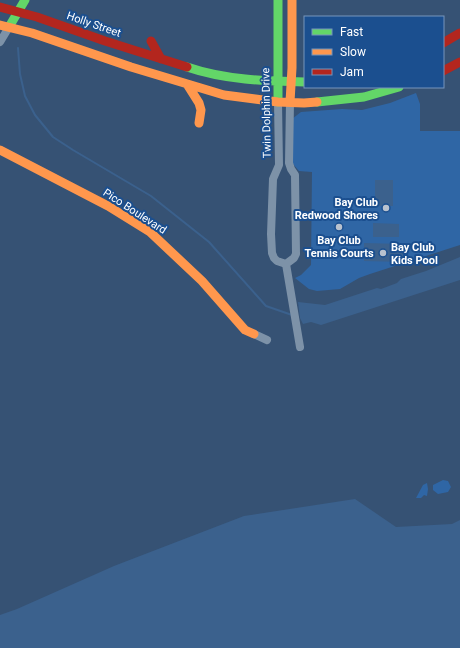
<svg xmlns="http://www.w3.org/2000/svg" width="460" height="648" viewBox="0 0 460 648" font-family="Roboto,sans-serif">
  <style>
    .green { fill: #2f66a5 }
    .water { fill: #3b618d }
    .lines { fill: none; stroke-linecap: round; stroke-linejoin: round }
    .stream { stroke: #3b618d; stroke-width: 2 }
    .street { stroke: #7d92a8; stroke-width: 8 }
    .fast { stroke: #63d668; stroke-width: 9 }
    .slow { stroke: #ff974d; stroke-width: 9 }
    .jam { stroke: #b3261e; stroke-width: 9 }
    .poi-dot { fill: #b9c2ce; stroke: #1b4f8f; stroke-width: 1.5 }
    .labels { text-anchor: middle; stroke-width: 4; stroke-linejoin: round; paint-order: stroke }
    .street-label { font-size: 11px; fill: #fff; stroke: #1b4f8f }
    .poi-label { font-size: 11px; font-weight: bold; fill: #fff; stroke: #1b4f8f; text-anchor: end }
  </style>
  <rect width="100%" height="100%" fill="#365274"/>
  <path class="green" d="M 416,93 L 420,104 L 420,131 L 460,131 L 460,245 L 370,274 L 359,278 L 340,289 L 317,291 L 309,289 L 295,278 L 301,275 L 311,265 L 312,172 L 299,171 L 293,164 L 292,119 L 301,112 L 342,109 L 362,110 L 390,103 Z
    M 443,480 L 448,481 L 451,487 L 448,492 L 438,494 L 433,490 L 433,485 Z
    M 427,483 L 428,489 L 427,496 L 424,495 L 421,498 L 416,498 L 423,485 Z"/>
  <path class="water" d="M 375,180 L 393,180 L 393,206 L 375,206 Z
    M 373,223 L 399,224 L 399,237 L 373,237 Z
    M 364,243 L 403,244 L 403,262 L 364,261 Z
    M 460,257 L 460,280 L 321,325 L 311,322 L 303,324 L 300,318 L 298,302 L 325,305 L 377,288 L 381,289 L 397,283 L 401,279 L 426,271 Z
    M 355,499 L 396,527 L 452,524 L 460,520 L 460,648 L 0,648 L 0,615 L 17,609 L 114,566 L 244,516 Z"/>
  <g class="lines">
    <path class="stream" d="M 18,48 L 20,74 L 25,96 L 35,115 L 53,137 L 73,150 L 151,196 L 209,242 L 266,306 L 292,315"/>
    <path class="street" d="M 0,42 L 9,27
      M 278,102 L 279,165 L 273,179 L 271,234 L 272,253 L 274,258 L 277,261 L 286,264
      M 286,264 L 294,258 L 296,254 L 295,175 L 291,169 L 289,163 L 290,102
      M 286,264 L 300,347
      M 254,334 L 267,340"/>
    <path class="fast" d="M 278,0 L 278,102
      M 9,27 L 25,0
      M 187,67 C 225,80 265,81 305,82
      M 317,102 L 364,97 L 399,87"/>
    <path class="slow" d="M 0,25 L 32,33 L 131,67 L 224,95 L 278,102 L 304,103 L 317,102
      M 187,84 L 199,103 L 201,110 L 199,123
      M 290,102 L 292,68 L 292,0
      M 0,150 L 108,206 L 150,232 L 202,281 L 245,330 L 254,334"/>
    <path class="jam" d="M 0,7 L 37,17 L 105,41 L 187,67
      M 151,41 L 161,59
      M 443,43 L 460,33
      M 443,71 L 460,62"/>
  </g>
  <g class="poi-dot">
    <circle cx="386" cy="208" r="4"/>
    <circle cx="339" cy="227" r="4"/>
    <circle cx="383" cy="253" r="4"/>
  </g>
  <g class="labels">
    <g class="street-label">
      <text transform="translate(94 24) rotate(19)" y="4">Holly Street</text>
      <text transform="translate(266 113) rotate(-91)" y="4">Twin Dolphin Drive</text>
      <text transform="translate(135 211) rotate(33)" y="4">Pico Boulevard</text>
    </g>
    <g class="poi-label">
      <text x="378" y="206">Bay Club<tspan x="378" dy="13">Redwood Shores</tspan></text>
      <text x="339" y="244" text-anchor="middle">Bay Club<tspan x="339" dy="13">Tennis Courts</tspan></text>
      <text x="391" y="251" text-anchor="start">Bay Club<tspan x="391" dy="13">Kids Pool</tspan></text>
    </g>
  </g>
  <rect x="304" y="16" width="140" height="72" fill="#1b4f8f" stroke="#7695bc"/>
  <rect x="312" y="29" width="20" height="6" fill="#63d668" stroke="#7695bc"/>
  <text x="340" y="36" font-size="12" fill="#ffffff">Fast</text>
  <rect x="312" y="49" width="20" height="6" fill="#ff974d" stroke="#7695bc"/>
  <text x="340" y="56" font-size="12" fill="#ffffff">Slow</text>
  <rect x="312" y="69" width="20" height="6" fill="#b3261e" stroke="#7695bc"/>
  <text x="340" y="76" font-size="12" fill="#ffffff">Jam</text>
</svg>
